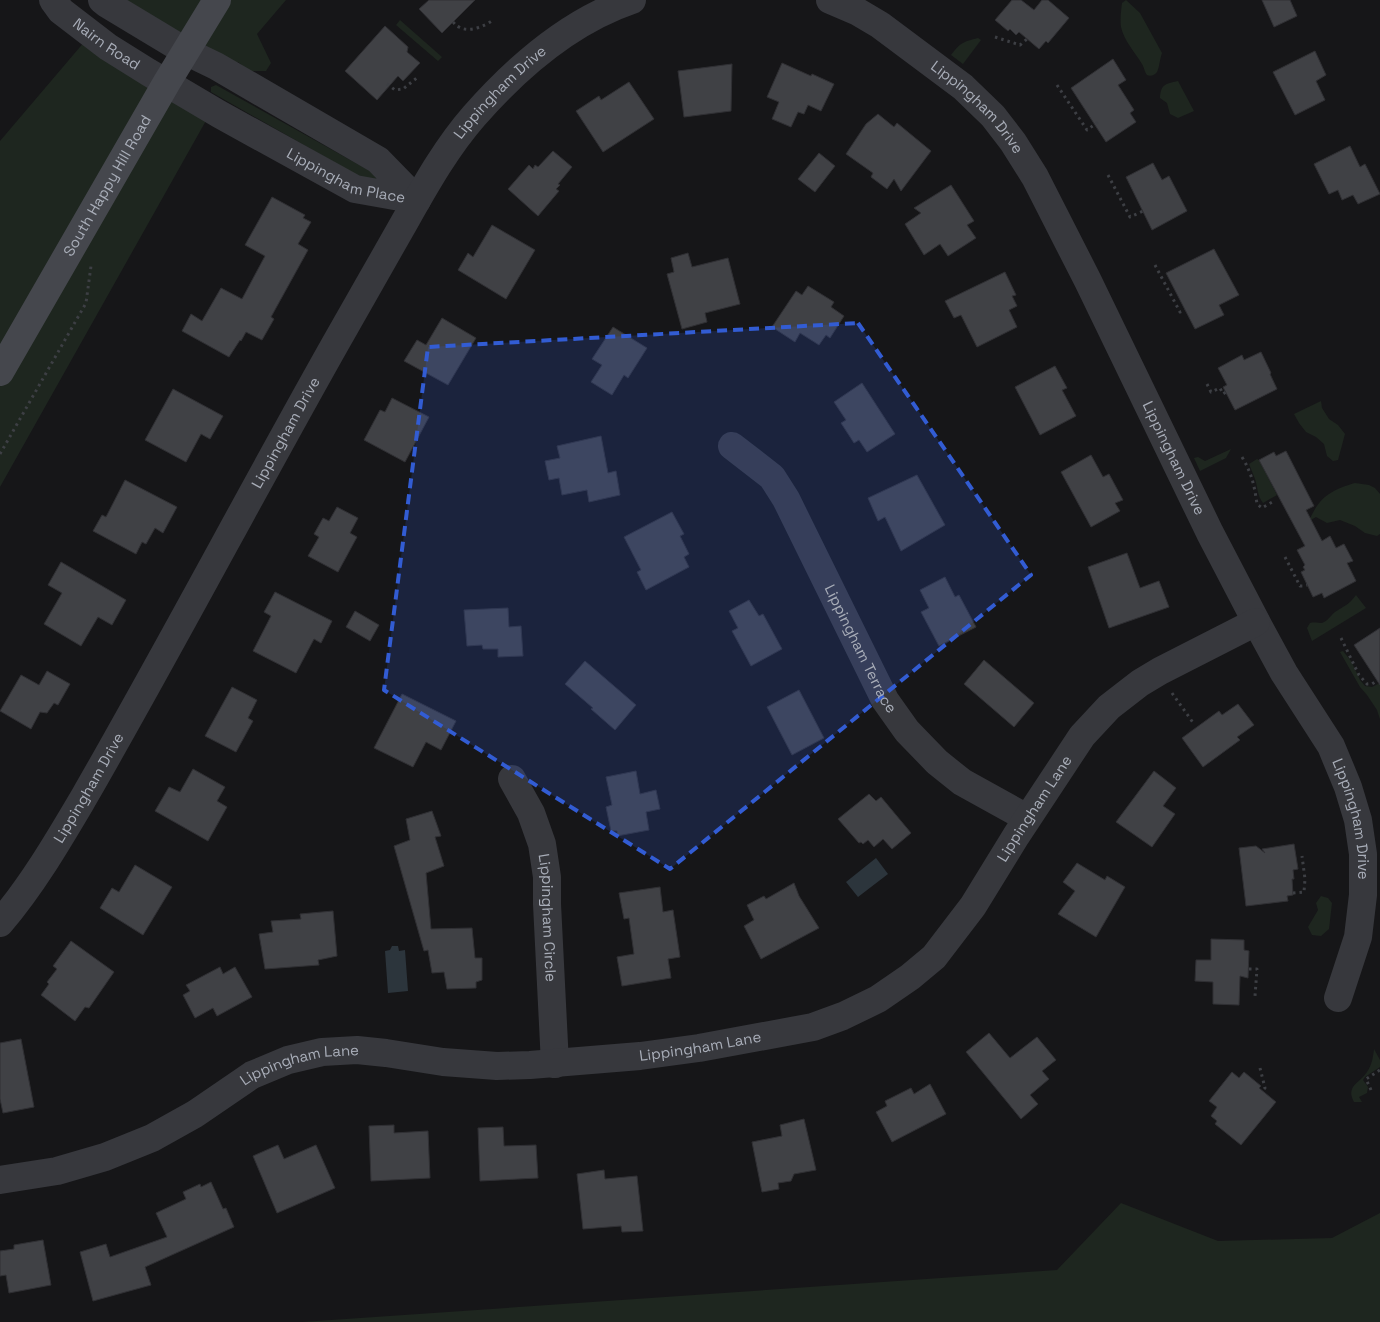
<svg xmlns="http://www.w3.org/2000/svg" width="1380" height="1322" viewBox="0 0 1380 1322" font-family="'Space Grotesk',sans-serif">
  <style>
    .green { fill: #1e261f }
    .water { fill: #2c353c }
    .building { fill: #404145; stroke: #303034 }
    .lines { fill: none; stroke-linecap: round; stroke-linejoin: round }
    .path { stroke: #3d3f44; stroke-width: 3; stroke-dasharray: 2.5 4; stroke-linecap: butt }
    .street { stroke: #37383d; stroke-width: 28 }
    .secondary { stroke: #45474d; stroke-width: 28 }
    .marked { fill: #325cd3; fill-opacity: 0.2; stroke: #325cd3; stroke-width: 4; stroke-dasharray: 10 6; stroke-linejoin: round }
    .labels { text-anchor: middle; stroke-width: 5; stroke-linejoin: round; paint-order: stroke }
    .street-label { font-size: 15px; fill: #a8adb8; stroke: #111113 }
  </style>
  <rect width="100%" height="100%" fill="#161618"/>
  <path class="green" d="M 122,0 L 286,0 L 257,34 L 271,63 L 266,71 L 249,71 L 238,62 L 230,74 Z
    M 1126,0 L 1140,13 L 1162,53 C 1160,58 1159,69 1157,72 C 1155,75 1150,77 1147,75 C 1145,73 1144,67 1142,64 C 1135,52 1124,41 1121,27 C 1120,20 1121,11 1122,3 Z
    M 400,20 L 442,57 L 438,61 L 396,25 Z
    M 91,34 L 212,110 L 0,487 L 0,141 Z
    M 978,38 L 981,40 L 963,64 L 951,55 C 961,42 963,42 978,38 Z
    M 1178,81 L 1194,111 L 1178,118 L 1170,114 L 1167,103 L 1160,98 C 1161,84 1165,84 1178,81 Z
    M 216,85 L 379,176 L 374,185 L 211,92 L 211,87 Z
    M 1321,401 L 1322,408 L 1329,419 L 1338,425 L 1345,434 L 1338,460 L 1333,461 L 1327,456 L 1324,444 L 1316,437 L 1306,432 L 1299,423 L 1294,414 Z
    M 1231,449 L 1226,458 L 1200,471 L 1194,458 L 1198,457 L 1205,461 Z
    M 1257,459 L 1259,460 L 1277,495 L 1263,503 C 1257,495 1258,488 1255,479 C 1253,474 1251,469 1249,464 Z
    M 1355,483 L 1369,485 L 1375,488 L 1380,494 L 1380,534 L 1377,536 L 1365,533 L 1355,526 L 1340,520 L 1327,523 L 1316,517 L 1309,521 C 1319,497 1331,490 1355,483 Z
    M 1356,595 L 1366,608 L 1312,641 L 1307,628 L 1310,623 C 1314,622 1319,623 1322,623 C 1328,621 1330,616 1335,612 C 1344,606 1349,605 1356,595 Z
    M 1343,651 L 1351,661 L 1360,680 L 1365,686 L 1372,687 L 1380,683 L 1380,719 L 1377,710 L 1367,695 L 1360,687 L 1340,652 Z
    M 1321,896 L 1328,898 L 1332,903 L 1329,929 L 1321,936 L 1312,935 L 1308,927 L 1318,910 L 1316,903 Z
    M 1374,1049 L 1380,1060 L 1380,1067 L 1365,1077 L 1363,1080 L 1368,1087 L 1367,1093 L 1359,1097 L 1362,1102 L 1354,1102 C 1345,1086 1360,1083 1367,1072 C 1372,1065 1373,1057 1374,1049 Z
    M 1121,1203 L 1218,1241 L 1332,1238 L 1380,1213 L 1380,1322 L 302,1322 L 1057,1270 Z"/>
  <path class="water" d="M 876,858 L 888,874 L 858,897 L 846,882 Z
    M 392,946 L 398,946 L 399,951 L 405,950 L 408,991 L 388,993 L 385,951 L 390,950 Z"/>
  <path class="building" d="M 429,0 L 475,0 L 442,33 L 419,9 Z
    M 1012,0 L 1021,0 L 1034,10 L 1042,0 L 1048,0 L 1069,18 L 1048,43 L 1046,41 L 1039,49 L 1019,32 L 1016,35 L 1010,29 L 1008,31 L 995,20 Z
    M 1262,0 L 1290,0 L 1297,16 L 1274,27 Z
    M 385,26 L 408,47 L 407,52 L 420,63 L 403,81 L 398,76 L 377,100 L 345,71 Z
    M 1315,51 L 1326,75 L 1316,81 L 1325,100 L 1295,115 L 1273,72 Z
    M 1113,59 L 1126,80 L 1118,85 L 1134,110 L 1130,113 L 1136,122 L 1106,142 L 1071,88 Z
    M 782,63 L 811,76 L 812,74 L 834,84 L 821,111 L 808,105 L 804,114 L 798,112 L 791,127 L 772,119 L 779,102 L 767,97 Z
    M 732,64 L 731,111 L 684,117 L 678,71 Z
    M 629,82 L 654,119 L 603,152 L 576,111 L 599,96 L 601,100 Z
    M 878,114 L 894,127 L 897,123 L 931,151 L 901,191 L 894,179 L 887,189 L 871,177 L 873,173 L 846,154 L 866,124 Z
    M 1350,146 L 1360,167 L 1365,164 L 1380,194 L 1358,204 L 1353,195 L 1342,200 L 1338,190 L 1329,194 L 1314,164 Z
    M 553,151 L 572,167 L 558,184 L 560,185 L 556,189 L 559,191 L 538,216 L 508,189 L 529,165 L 533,169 L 535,165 L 538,167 Z
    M 819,153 L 835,166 L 815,192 L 798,179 Z
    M 1153,163 L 1162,180 L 1169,176 L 1187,211 L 1152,230 L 1126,177 Z
    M 951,185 L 974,221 L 967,225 L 976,238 L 948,256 L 940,244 L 924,255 L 905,224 L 921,213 L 914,208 Z
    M 272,197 L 305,215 L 303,218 L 311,222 L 298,244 L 308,250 L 271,317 L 274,319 L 262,340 L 246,332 L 241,341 L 240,340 L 229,357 L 182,331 L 191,314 L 202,321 L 221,288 L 242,299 L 265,256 L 245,245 Z
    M 492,225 L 535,250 L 506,299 L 458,270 L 468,253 L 473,257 Z
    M 1214,249 L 1239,295 L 1219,305 L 1224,315 L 1195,329 L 1166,273 Z
    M 688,253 L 692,267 L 728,258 L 740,304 L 705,313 L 707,322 L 682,329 L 667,274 L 674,272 L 671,258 Z
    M 1005,272 L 1016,295 L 1012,296 L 1017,306 L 1009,310 L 1017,327 L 977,347 L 961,315 L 954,318 L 945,301 Z
    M 808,286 L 834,302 L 831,307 L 844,316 L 830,338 L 826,335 L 819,345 L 800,333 L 795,342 L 772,327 L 796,291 L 802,295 Z
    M 442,318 L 476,338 L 448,385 L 404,361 L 417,340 L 426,345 Z
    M 613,327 L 647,348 L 628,378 L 624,375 L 612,395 L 591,382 L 602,365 L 592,359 Z
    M 1261,352 L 1271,373 L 1270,374 L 1277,389 L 1235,410 L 1223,387 L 1227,385 L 1218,368 L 1242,355 L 1244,360 Z
    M 1055,366 L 1067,388 L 1062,390 L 1076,416 L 1040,435 L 1015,387 Z
    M 862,383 L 895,434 L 867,452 L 859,440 L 854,443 L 841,423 L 846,420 L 834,402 Z
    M 173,389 L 223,416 L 210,439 L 201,434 L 186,462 L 145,440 Z
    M 392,398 L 429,417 L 405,462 L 364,440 L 380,410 L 385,412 Z
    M 601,436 L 608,473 L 616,471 L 620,495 L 589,502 L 587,490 L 562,495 L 559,478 L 549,480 L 545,461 L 560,458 L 557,446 Z
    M 1286,451 L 1314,506 L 1306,510 L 1322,541 L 1330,536 L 1336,548 L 1344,544 L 1353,561 L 1347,563 L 1356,581 L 1324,598 L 1322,593 L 1313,597 L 1301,572 L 1305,570 L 1303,567 L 1305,565 L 1297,550 L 1305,546 L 1259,460 L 1274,452 L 1276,456 Z
    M 1091,455 L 1103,477 L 1109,474 L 1123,500 L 1115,503 L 1120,511 L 1091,527 L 1061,472 Z
    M 917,475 L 945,525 L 901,551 L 885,517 L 878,521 L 868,498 Z
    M 125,480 L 177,507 L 163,533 L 155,528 L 146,544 L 142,542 L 136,554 L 93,531 L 102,515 L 106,517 Z
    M 337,507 L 358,518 L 350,533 L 357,537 L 338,572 L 308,556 L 319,537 L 314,534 L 323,518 L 329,521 Z
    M 672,512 L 684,534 L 680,536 L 689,554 L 684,557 L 689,567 L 646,590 L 637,572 L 641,570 L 624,537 Z
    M 1127,553 L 1140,588 L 1159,581 L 1169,607 L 1109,628 L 1088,567 Z
    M 61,562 L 126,600 L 112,625 L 98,617 L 81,646 L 44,624 L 62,593 L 48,585 Z
    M 945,577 L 955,597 L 959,595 L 976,627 L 939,646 L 921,612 L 929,608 L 920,590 Z
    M 275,592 L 332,621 L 321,643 L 314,639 L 296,673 L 253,651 L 271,616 L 264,612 Z
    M 749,600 L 759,616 L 763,614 L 782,649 L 751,666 L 732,631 L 738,628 L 729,611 Z
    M 508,608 L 509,627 L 521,626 L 523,656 L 498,657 L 498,649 L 483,649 L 482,645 L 467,646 L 464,610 Z
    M 355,611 L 379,625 L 370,641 L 346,627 Z
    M 1380,628 L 1380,685 L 1354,645 Z
    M 984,660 L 1034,703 L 1014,727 L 964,684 Z
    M 585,661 L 636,705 L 615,730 L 591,709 L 593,708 L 565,684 Z
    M 47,671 L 70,684 L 58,705 L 54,703 L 47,713 L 40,712 L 31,729 L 0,711 L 21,675 L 39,685 Z
    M 232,687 L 257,700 L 248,718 L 253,721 L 236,752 L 205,736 Z
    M 799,690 L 824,738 L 792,755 L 767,707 Z
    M 402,694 L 456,721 L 441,750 L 426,742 L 413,767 L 374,748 Z
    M 1238,704 L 1254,725 L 1237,737 L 1240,740 L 1203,767 L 1182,738 L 1219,711 L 1222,715 Z
    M 193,769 L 225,787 L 217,801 L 227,807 L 208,841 L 155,811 L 169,787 L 180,792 Z
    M 636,771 L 640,794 L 656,790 L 660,809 L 646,812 L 649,830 L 617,836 L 617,831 L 611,831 L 606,807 L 612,805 L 606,777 Z
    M 1154,771 L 1176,788 L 1163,806 L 1175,814 L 1152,847 L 1116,822 Z
    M 869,794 L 876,801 L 881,797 L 911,833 L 892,849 L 883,839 L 874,847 L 868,840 L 863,844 L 861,842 L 859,843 L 838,819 Z
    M 432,811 L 441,836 L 435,837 L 444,866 L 426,873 L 431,929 L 472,928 L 475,958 L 482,958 L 482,980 L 476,982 L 476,988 L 447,989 L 444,972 L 432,973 L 428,950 L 424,951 L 394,846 L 410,840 L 406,819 Z
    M 1294,844 L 1298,869 L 1293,870 L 1294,879 L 1292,879 L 1293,895 L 1287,896 L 1288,901 L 1246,906 L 1239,848 L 1256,846 L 1265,853 L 1262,849 Z
    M 1077,863 L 1105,880 L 1107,876 L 1125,887 L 1096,937 L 1058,914 L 1075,891 L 1063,882 Z
    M 135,865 L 172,887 L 143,935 L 100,908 L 112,888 L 119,892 Z
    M 794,883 L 799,896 L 819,928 L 761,959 L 744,926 L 754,920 L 747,905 L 764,896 L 766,899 Z
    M 660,887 L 663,912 L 673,910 L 680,957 L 668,959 L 671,978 L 622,986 L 617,957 L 634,954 L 629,918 L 624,919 L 619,893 Z
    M 333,911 L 337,956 L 318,960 L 319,965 L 265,969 L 259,934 L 273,932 L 271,921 L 301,919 L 300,914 Z
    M 1211,939 L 1244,940 L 1244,950 L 1249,951 L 1248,978 L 1240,976 L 1239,1005 L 1213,1004 L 1213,982 L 1195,981 L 1196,960 L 1211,960 Z
    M 71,941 L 114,972 L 89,1008 L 85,1007 L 75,1021 L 41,995 L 49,984 L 47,982 L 57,969 L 53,966 Z
    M 220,967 L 223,974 L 235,967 L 252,997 L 217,1016 L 213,1008 L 195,1018 L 183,995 L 190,991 L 186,985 Z
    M 989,1033 L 1010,1058 L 1037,1037 L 1056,1060 L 1042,1071 L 1049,1079 L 1030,1095 L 1038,1104 L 1021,1119 L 966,1052 Z
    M 21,1039 L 34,1107 L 3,1113 L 0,1099 L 0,1043 Z
    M 1232,1072 L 1239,1078 L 1244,1072 L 1261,1086 L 1259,1088 L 1276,1102 L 1241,1145 L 1215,1124 L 1217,1121 L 1211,1116 L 1217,1107 L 1209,1101 Z
    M 930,1084 L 946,1114 L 892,1142 L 876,1112 L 887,1106 L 885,1101 L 911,1088 L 914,1094 Z
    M 804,1119 L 816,1170 L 794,1174 L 791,1181 L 778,1183 L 779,1189 L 762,1192 L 752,1142 L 782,1136 L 780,1125 Z
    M 394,1125 L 394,1133 L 428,1131 L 430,1178 L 371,1181 L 369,1126 Z
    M 503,1127 L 504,1146 L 536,1145 L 538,1178 L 480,1181 L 478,1128 Z
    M 278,1145 L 284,1159 L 316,1145 L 335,1188 L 277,1213 L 253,1156 Z
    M 604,1170 L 605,1179 L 637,1176 L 643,1231 L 622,1232 L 621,1226 L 583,1229 L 577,1174 Z
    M 211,1182 L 223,1209 L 226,1208 L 234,1227 L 145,1267 L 151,1285 L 93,1301 L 80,1252 L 106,1244 L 110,1257 L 167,1237 L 156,1213 L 186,1199 L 183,1192 L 200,1184 L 201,1187 Z
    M 43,1240 L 51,1285 L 9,1293 L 6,1275 L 0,1276 L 0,1251 L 14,1249 L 14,1245 Z"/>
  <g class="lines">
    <path class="path" d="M 453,22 C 455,24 456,26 459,27 C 469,33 485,26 493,20
      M 995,37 L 1020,45 L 1027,39
      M 387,84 L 395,90 L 403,89 L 418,77
      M 1057,85 L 1087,130 L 1098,122
      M 1108,175 L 1130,217 L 1143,211
      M 1155,265 L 1180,312 L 1185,310
      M 1207,384 L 1211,392 L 1220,388 L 1223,394 L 1226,392
      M 0,454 L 86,303 L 91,266
      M 1242,457 C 1252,474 1254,484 1257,504 L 1262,508 L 1274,501
      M 1285,557 L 1300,586 L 1303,586 L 1307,585
      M 1341,638 L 1359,675 L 1367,684 L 1372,684 L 1378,680
      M 1172,693 L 1194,724
      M 1293,893 L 1304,892 L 1305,879 L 1302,856
      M 1249,969 L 1257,969 L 1255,996
      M 1260,1068 L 1265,1088 L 1262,1091
      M 1371,1090 L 1366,1079 L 1380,1070"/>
    <g class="street">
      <path id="s1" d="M 53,0 L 61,11 L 108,47 L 148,72 L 219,114 L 355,189 L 417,200 L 378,160 L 216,66 L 185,51 L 107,4 L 102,0"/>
      <path id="s2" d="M 830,0 L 858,12 L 880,25 L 963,87 L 993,116 L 1013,142 L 1035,177 L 1088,281 L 1210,533 L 1259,627 L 1284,673 L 1331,746 L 1348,787 L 1358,820 L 1363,854 L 1363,895 L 1358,937 L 1338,998"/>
      <path id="s3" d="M 732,446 L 772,477 L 786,499 L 885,700 L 907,731 L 937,762 L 962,782 L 1027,818"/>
      <path id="s4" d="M 512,779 L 531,813 L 542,844 L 547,877 L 547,904 L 555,1064"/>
      <path id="s5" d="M 0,923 C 33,884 58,841 84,797 C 171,646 252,491 338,339 C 360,300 382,262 404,223 C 425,186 446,148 474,116 C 517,67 570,21 632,0"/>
      <path id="s6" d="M 0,1180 L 57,1171 L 105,1157 L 152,1138 L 195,1114 L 252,1075 L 288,1060 L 322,1052 L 357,1050 L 386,1053 L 443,1062 L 497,1066 L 530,1065 L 640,1056 L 699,1048 L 813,1027 L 843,1016 L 878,999 L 910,977 L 934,957 L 973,906 L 1016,836 L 1082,736 L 1109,707 L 1140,683 L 1160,671 L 1256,622"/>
    </g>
    <path class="secondary" id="s7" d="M 0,372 L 167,82 L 217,0"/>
  </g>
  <path class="marked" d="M 858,323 L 1031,575 L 670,869 L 384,690 L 428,347 Z"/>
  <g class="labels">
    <g class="street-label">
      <text dy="5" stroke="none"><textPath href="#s1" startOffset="70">Nairn Road</textPath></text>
      <text dy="5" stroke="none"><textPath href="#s5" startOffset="972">Lippingham Drive</textPath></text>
      <text dy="5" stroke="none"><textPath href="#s2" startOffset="184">Lippingham Drive</textPath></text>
      <text dy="5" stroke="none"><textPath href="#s1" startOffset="345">Lippingham Place</textPath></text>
      <text dy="5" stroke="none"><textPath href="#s7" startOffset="215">South Happy Hill Road</textPath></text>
      <text dy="5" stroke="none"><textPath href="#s5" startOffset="568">Lippingham Drive</textPath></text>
      <text dy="5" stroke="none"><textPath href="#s2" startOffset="589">Lippingham Drive</textPath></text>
      <text dy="5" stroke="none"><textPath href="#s3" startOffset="244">Lippingham Terrace</textPath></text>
      <text dy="5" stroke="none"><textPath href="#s5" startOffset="162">Lippingham Drive</textPath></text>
      <text dy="5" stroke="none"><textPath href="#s6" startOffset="1166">Lippingham Lane</textPath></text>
      <text dy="5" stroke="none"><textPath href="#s2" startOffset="994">Lippingham Drive</textPath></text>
      <text dy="5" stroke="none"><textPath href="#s4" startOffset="146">Lippingham Circle</textPath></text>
      <text dy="5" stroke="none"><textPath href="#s6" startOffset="731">Lippingham Lane</textPath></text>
      <text dy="5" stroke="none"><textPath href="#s6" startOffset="326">Lippingham Lane</textPath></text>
    </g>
  </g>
</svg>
